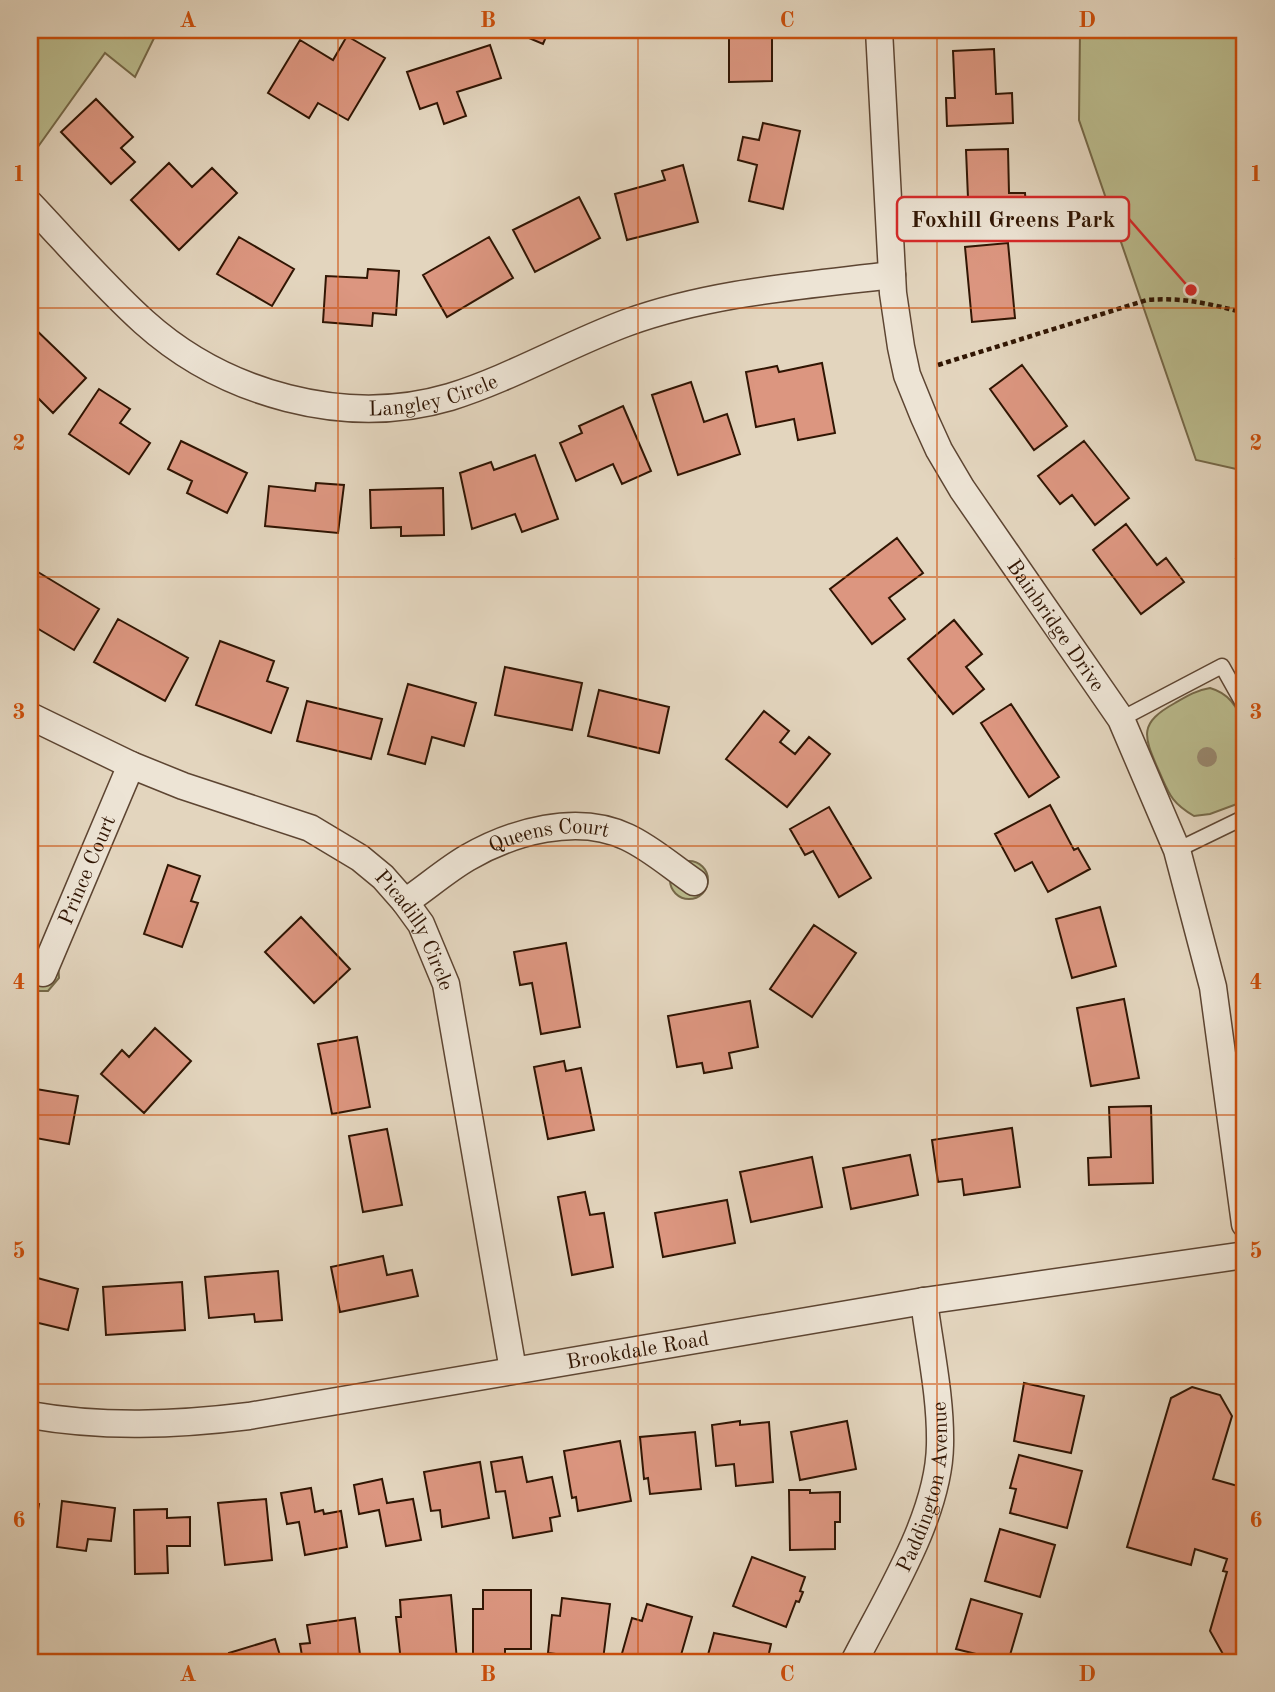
<svg xmlns="http://www.w3.org/2000/svg" width="1275" height="1692" viewBox="0 0 1275 1692" font-family="'Old Standard TT',serif">
  <style>
    .green { fill: #babb8d; stroke: #756848; stroke-width: 2 }
    .building { fill: #dc9680; stroke: #301503; stroke-width: 2 }
    .lines { fill: none; stroke-linecap: round; stroke-linejoin: round }
    .lane-casing { stroke: #5d4532; stroke-width: 17 }
    .street-casing { stroke: #5d4532; stroke-width: 29 }
    .path { stroke: #301503; stroke-width: 4.5; stroke-dasharray: 5 3.5; stroke-linecap: butt }
    .lane { stroke: #ede4d5; stroke-width: 14 }
    .street { stroke: #ede4d5; stroke-width: 26 }
    .tree { fill: #97876e }
    .grid { fill: none; stroke: #cc4f0b; stroke-width: 2; stroke-opacity: 0.55 }
    .labels { text-anchor: middle; stroke-width: 5; stroke-linejoin: round; paint-order: stroke }
    .street-label { font-size: 21px; fill: #301503; stroke: #ede4d5 }
    .leader { fill: none; stroke: #d62828; stroke-width: 2.5 }
    .callout-dot { fill: #d62828; stroke: #ede4d5; stroke-width: 2.5 }
    .callout { fill: #ede4d5; stroke: #d62828; stroke-width: 2.5 }
    .callout-label { font-size: 23px; text-anchor: middle; font-weight: bold; fill: #301503 }
    .neatline { fill: none; stroke: #cc4f0b; stroke-width: 2.5 }
    .grid-label { font-size: 23px; text-anchor: middle; font-weight: bold; fill: #cc4f0b }
  </style>
  <rect width="100%" height="100%" fill="#e3d5be"/>
  <filter id="stains"><feTurbulence type="fractalNoise" baseFrequency=".00286" numOctaves="4"/><feColorMatrix values="0 0 0 0 .2 0 0 0 0 .09 0 0 0 0 .02 0 0 0 .5 -.17"/></filter>
  <radialGradient id="worn" r=".72"><stop offset=".6" stop-color="#630" stop-opacity="0"/><stop offset="1" stop-color="#630" stop-opacity=".3"/></radialGradient>
  <path class="green" d="M 41,30 L 158,30 L 135,77 L 105,53 L 30,158 L 30,45 Z
    M 1080,30 L 1245,30 L 1245,471 L 1196,460 L 1079,120 Z
    M 1210,688 C 1256,701 1245,764 1245,801 L 1210,814 L 1194,816 C 1170,802 1169,793 1158,769 C 1143,735 1139,723 1175,703 C 1187,696 1197,690 1210,688 Z
    M670 880a19 19 0 1 1 38 0a19 19 0 1 1-38 0Z
    M 46,949 L 58,961 L 59,978 L 48,991 L 30,991 L 30,950 Z"/>
  <path class="building" d="M 510,30 L 549,30 L 543,44 Z
    M 729,30 L 772,30 L 772,81 L 729,82 Z
    M 347,36 L 385,58 L 348,120 L 318,103 L 309,118 L 268,93 L 300,40 L 333,60 Z
    M 490,45 L 501,78 L 457,92 L 466,116 L 444,124 L 437,103 L 420,109 L 407,72 Z
    M 994,49 L 996,94 L 1012,93 L 1013,123 L 947,126 L 946,98 L 955,98 L 953,51 Z
    M 96,99 L 133,137 L 121,148 L 135,162 L 111,184 L 61,132 Z
    M 763,123 L 800,131 L 783,209 L 749,201 L 757,165 L 738,160 L 743,137 L 759,140 Z
    M 1008,149 L 1009,193 L 1025,193 L 1027,223 L 961,225 L 960,198 L 968,198 L 966,150 Z
    M 169,163 L 192,187 L 212,168 L 237,193 L 179,250 L 131,200 Z
    M 683,165 L 698,222 L 627,240 L 615,194 L 665,180 L 662,171 Z
    M 579,197 L 600,238 L 535,272 L 513,230 Z
    M 239,237 L 294,269 L 272,306 L 217,274 Z
    M 489,237 L 513,278 L 447,317 L 423,275 Z
    M 1008,243 L 1015,318 L 972,322 L 965,247 Z
    M 368,269 L 399,271 L 396,315 L 373,313 L 372,326 L 323,322 L 326,276 L 367,278 Z
    M 30,324 L 86,378 L 53,413 L 30,390 Z
    M 822,363 L 835,433 L 798,440 L 794,419 L 756,427 L 746,372 L 777,366 L 779,372 Z
    M 1022,365 L 1067,426 L 1034,450 L 990,389 Z
    M 691,382 L 704,422 L 727,414 L 740,454 L 678,475 L 652,395 Z
    M 99,389 L 130,409 L 120,423 L 150,443 L 129,474 L 69,434 Z
    M 623,406 L 651,471 L 622,484 L 613,464 L 576,481 L 560,443 L 582,433 L 579,426 Z
    M 181,441 L 247,473 L 227,513 L 187,493 L 192,481 L 168,469 Z
    M 1084,441 L 1129,498 L 1095,525 L 1072,495 L 1060,504 L 1038,476 Z
    M 535,455 L 558,519 L 522,532 L 515,514 L 472,529 L 460,473 L 491,462 L 494,470 Z
    M 316,483 L 344,485 L 338,533 L 265,526 L 269,486 L 315,491 Z
    M 443,488 L 444,535 L 401,536 L 401,527 L 371,528 L 370,490 Z
    M 1126,524 L 1157,565 L 1166,558 L 1184,582 L 1141,614 L 1093,550 Z
    M 1245,527 L 1245,561 L 1236,558 Z
    M 897,538 L 923,573 L 889,598 L 905,619 L 872,644 L 830,589 Z
    M 33,569 L 99,609 L 74,650 L 30,624 L 30,574 Z
    M 118,619 L 188,658 L 165,701 L 94,662 Z
    M 954,620 L 982,654 L 966,667 L 984,689 L 953,714 L 908,659 Z
    M 220,641 L 274,661 L 267,681 L 288,688 L 271,733 L 196,705 Z
    M 505,667 L 582,683 L 572,730 L 495,715 Z
    M 408,684 L 476,703 L 464,746 L 432,737 L 425,764 L 388,754 Z
    M 599,690 L 669,707 L 659,753 L 588,736 Z
    M 307,701 L 382,719 L 371,759 L 297,741 Z
    M 1011,704 L 1059,777 L 1029,797 L 981,723 Z
    M 764,711 L 789,731 L 780,742 L 795,754 L 809,737 L 830,754 L 787,807 L 726,759 Z
    M 1050,805 L 1074,850 L 1078,848 L 1090,869 L 1048,892 L 1032,862 L 1015,871 L 995,834 Z
    M 829,807 L 871,878 L 839,897 L 813,851 L 805,855 L 790,829 Z
    M 168,865 L 200,876 L 191,901 L 198,903 L 182,947 L 144,934 Z
    M 1100,907 L 1116,966 L 1072,978 L 1056,919 Z
    M 301,917 L 350,969 L 314,1003 L 265,952 Z
    M 814,925 L 856,953 L 812,1017 L 770,989 Z
    M 566,943 L 580,1027 L 541,1034 L 532,983 L 520,985 L 514,952 Z
    M 1124,999 L 1139,1078 L 1091,1086 L 1077,1008 Z
    M 750,1001 L 758,1047 L 729,1053 L 732,1068 L 704,1073 L 702,1063 L 677,1067 L 668,1016 Z
    M 155,1028 L 191,1061 L 144,1113 L 101,1074 L 122,1050 L 129,1057 Z
    M 357,1037 L 370,1107 L 332,1114 L 318,1044 Z
    M 564,1061 L 566,1071 L 581,1068 L 594,1130 L 548,1139 L 534,1067 Z
    M 30,1088 L 78,1096 L 69,1144 L 30,1137 Z
    M 1151,1106 L 1153,1183 L 1089,1185 L 1088,1158 L 1111,1157 L 1109,1107 Z
    M 1012,1128 L 1020,1187 L 964,1195 L 962,1179 L 938,1182 L 932,1140 Z
    M 387,1129 L 402,1205 L 363,1212 L 349,1136 Z
    M 910,1155 L 918,1195 L 851,1209 L 843,1168 Z
    M 812,1157 L 822,1207 L 751,1222 L 740,1172 Z
    M 585,1192 L 590,1215 L 604,1213 L 613,1267 L 572,1275 L 558,1197 Z
    M 727,1200 L 735,1243 L 663,1257 L 655,1213 Z
    M 383,1256 L 387,1275 L 412,1270 L 418,1296 L 340,1312 L 331,1267 Z
    M 278,1271 L 282,1320 L 255,1322 L 254,1314 L 209,1318 L 205,1277 Z
    M 30,1276 L 78,1289 L 68,1330 L 30,1321 Z
    M 182,1282 L 185,1330 L 106,1335 L 103,1287 Z
    M 1024,1383 L 1084,1396 L 1071,1453 L 1014,1441 Z
    M 1192,1387 L 1220,1395 L 1232,1416 L 1213,1479 L 1245,1488 L 1245,1662 L 1224,1656 L 1210,1631 L 1227,1572 L 1223,1571 L 1227,1559 L 1195,1549 L 1191,1565 L 1127,1547 L 1171,1398 Z
    M 740,1421 L 740,1425 L 769,1422 L 773,1482 L 736,1486 L 734,1464 L 716,1466 L 712,1425 Z
    M 847,1421 L 856,1469 L 800,1480 L 791,1432 Z
    M 695,1432 L 701,1489 L 650,1494 L 648,1478 L 644,1479 L 640,1437 Z
    M 620,1441 L 631,1501 L 578,1511 L 576,1497 L 572,1498 L 564,1451 Z
    M 1019,1455 L 1082,1471 L 1067,1528 L 1010,1513 L 1016,1489 L 1010,1488 Z
    M 522,1457 L 527,1482 L 552,1477 L 560,1516 L 550,1518 L 552,1531 L 513,1538 L 505,1491 L 496,1492 L 491,1462 Z
    M 480,1462 L 489,1518 L 442,1527 L 440,1510 L 431,1511 L 424,1472 Z
    M 382,1479 L 387,1503 L 413,1499 L 421,1540 L 386,1546 L 379,1510 L 359,1514 L 354,1485 Z
    M 311,1488 L 315,1512 L 323,1510 L 324,1514 L 341,1511 L 347,1547 L 305,1555 L 299,1522 L 287,1524 L 281,1493 Z
    M 789,1490 L 810,1490 L 810,1493 L 840,1492 L 840,1522 L 835,1522 L 835,1549 L 790,1550 Z
    M 266,1499 L 272,1560 L 225,1565 L 218,1503 Z
    M 62,1501 L 115,1508 L 111,1541 L 88,1539 L 86,1551 L 57,1547 Z
    M 30,1502 L 39,1504 L 34,1534 L 30,1533 Z
    M 167,1509 L 167,1518 L 190,1517 L 190,1546 L 167,1546 L 168,1573 L 135,1574 L 134,1510 Z
    M 1000,1529 L 1055,1545 L 1040,1597 L 985,1581 Z
    M 752,1557 L 805,1577 L 800,1591 L 803,1592 L 799,1602 L 796,1601 L 786,1627 L 733,1606 Z
    M 483,1590 L 531,1590 L 531,1649 L 505,1649 L 505,1654 L 473,1655 L 473,1609 L 483,1609 Z
    M 451,1595 L 457,1660 L 401,1662 L 396,1617 L 401,1617 L 400,1600 Z
    M 562,1598 L 610,1604 L 603,1660 L 548,1653 L 552,1615 L 560,1616 Z
    M 971,1599 L 1022,1614 L 1008,1662 L 956,1649 Z
    M 647,1604 L 692,1617 L 679,1662 L 640,1662 L 621,1657 L 632,1618 L 642,1621 Z
    M 355,1618 L 361,1662 L 303,1662 L 300,1644 L 310,1643 L 307,1625 Z
    M 714,1633 L 771,1644 L 767,1662 L 706,1662 Z
    M 275,1639 L 282,1662 L 231,1662 L 229,1653 Z"/>
  <g class="lines">
    <g class="lane-casing">
      <path id="lane" d="M 1121,719 L 1222,666 L 1245,707
        M 1177,850 L 1245,817"/>
    </g>
    <g class="street-casing">
      <g id="street">
        <path id="s1" d="M 879,30 L 893,293 L 901,347 L 907,375 L 924,417 L 939,450 L 962,489 L 1121,719 L 1177,850 L 1213,987 L 1245,1224"/>
        <path id="s2" d="M 30,204 C 67,243 104,286 144,322 C 224,394 345,428 450,397 C 511,378 567,345 626,323 C 712,292 802,286 892,275"/>
        <path id="s3" d="M 30,716 L 131,765 L 183,786 L 310,828 L 360,858 L 383,877 L 405,902 L 421,924 L 446,984 L 513,1370"/>
        <path id="s4" d="M 405,902 C 426,888 445,871 467,858 C 512,832 577,813 627,837 C 651,848 672,867 694,882"/>
        <path id="s5" d="M 43,973 L 131,765"/>
        <path id="s6" d="M 30,1415 C 103,1428 176,1425 249,1416 L 924,1301 L 1245,1255"/>
        <path id="s7" d="M 854,1662 C 886,1599 939,1516 940,1445 C 941,1397 930,1349 924,1301"/>
      </g>
    </g>
    <path class="path" d="M 938,365 L 1147,300 C 1184,297 1210,304 1245,313"/>
    <use href="#lane" class="lane"/>
    <use href="#street" class="street"/>
  </g>
  <circle class="tree" cx="1207" cy="757" r="10"/>
  <path class="grid" d="M 338,30 L 338,1662M 638,30 L 638,1662M 937,30 L 937,1662M 30,308 L 1245,308M 30,577 L 1245,577M 30,846 L 1245,846M 30,1115 L 1245,1115M 30,1384 L 1245,1384"/>
  <g class="labels">
    <g class="street-label">
      <text dy="7" stroke="none"><textPath href="#s2" startOffset="476">Langley Circle</textPath></text>
      <text dy="7" stroke="none"><textPath href="#s1" startOffset="639">Bainbridge Drive</textPath></text>
      <text dy="7" stroke="none"><textPath href="#s4" startOffset="163">Queens Court</textPath></text>
      <text dy="7" stroke="none"><textPath href="#s5" startOffset="112">Prince Court</textPath></text>
      <text dy="7" stroke="none"><textPath href="#s3" startOffset="453">Picadilly Circle</textPath></text>
      <text dy="7" stroke="none"><textPath href="#s6" startOffset="614">Brookdale Road</textPath></text>
      <text dy="7" stroke="none"><textPath href="#s7" startOffset="191">Paddington Avenue</textPath></text>
    </g>
  </g>
  <path class="leader" d="M1191 290L1129 219"/>
  <circle class="callout-dot" cx="1191" cy="290" r="7"/>
  <rect class="callout" x="897" y="197" width="232" height="44" rx="7"/>
  <g class="callout-label">
    <text x="1013" y="227">Foxhill Greens Park</text>
  </g>
  <rect width="1275" height="1692" fill="none" stroke="#e3d5be" stroke-width="77"/>
  <rect x="38" y="38" width="1198" height="1616" class="neatline"/>
  <g class="grid-label">
    <text x="188" y="27">A</text>
    <text x="488" y="27">B</text>
    <text x="787" y="27">C</text>
    <text x="1087" y="27">D</text>
    <text x="19" y="181">1</text>
    <text x="1256" y="181">1</text>
    <text x="19" y="450">2</text>
    <text x="1256" y="450">2</text>
    <text x="19" y="719">3</text>
    <text x="1256" y="719">3</text>
    <text x="19" y="989">4</text>
    <text x="1256" y="989">4</text>
    <text x="19" y="1258">5</text>
    <text x="1256" y="1258">5</text>
    <text x="19" y="1527">6</text>
    <text x="1256" y="1527">6</text>
    <text x="188" y="1681">A</text>
    <text x="488" y="1681">B</text>
    <text x="787" y="1681">C</text>
    <text x="1087" y="1681">D</text>
  </g>
  <rect width="100%" height="100%" filter="url(#stains)"/>
  <rect width="100%" height="100%" fill="url(#worn)"/>
</svg>
